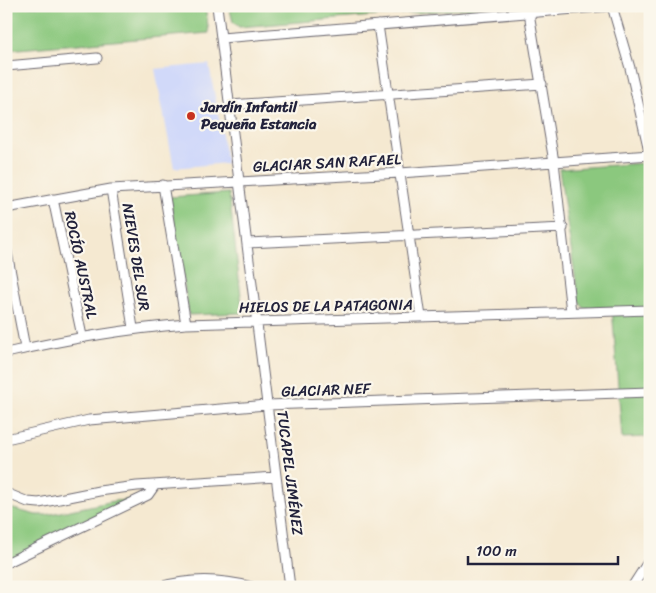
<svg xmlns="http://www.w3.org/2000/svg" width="656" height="593" viewBox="0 0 656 593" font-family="Sriracha,sans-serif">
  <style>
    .built { fill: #d1d9f9 }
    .green { fill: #8bc87e; stroke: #56755c }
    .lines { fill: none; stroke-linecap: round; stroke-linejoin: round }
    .street-casing { stroke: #6c6870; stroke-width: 11 }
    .street { stroke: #fff; stroke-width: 9 }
    .poi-dot { fill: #c8321e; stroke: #fbf7ec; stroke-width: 2 }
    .labels { text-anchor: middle; stroke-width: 4.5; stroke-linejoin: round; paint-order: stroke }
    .poi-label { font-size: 15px; font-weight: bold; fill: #22223b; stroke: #fbf7ec; text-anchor: start }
    .street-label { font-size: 15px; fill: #22223b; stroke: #fbf7ec }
  </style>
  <rect width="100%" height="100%" fill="#fbf7ec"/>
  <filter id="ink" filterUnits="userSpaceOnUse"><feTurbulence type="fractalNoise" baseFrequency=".02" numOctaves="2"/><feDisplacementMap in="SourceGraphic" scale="10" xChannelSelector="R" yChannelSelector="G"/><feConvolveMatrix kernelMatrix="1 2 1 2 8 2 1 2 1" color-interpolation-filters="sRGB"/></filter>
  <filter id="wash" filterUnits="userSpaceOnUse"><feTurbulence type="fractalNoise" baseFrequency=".0096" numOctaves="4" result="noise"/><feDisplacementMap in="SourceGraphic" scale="20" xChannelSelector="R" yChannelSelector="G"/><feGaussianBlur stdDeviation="1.12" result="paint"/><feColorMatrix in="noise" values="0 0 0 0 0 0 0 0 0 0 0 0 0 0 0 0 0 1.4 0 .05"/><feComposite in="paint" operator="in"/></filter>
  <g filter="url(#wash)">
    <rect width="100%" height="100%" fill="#f5e9d1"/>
    <path class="built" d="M 209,64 L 227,163 L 174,168 L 155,69 Z"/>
    <path class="green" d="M 6,6 L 205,6 L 209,33 L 6,50 Z
      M 229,6 L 496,6 L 239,27 L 233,22 Z
      M 644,163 L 650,187 L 650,437 L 622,438 L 612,307 L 584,308 L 579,302 L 559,169 Z
      M 229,193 L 243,313 L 189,315 L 170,197 Z
      M 129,500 L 6,562 L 6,507 L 36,515 L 46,515 L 114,501 Z"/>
  </g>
  <g filter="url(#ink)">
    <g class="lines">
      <g class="street-casing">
        <path id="street" d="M 217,6 L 290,587
          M 612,6 L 630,68 L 650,155
          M 529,13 L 554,162 L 571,312
          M 378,25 L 421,317
          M 221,38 L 612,6
          M 6,66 L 97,58
          M 230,105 L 542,84
          M 163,185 L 186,324
          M 111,189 L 133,328
          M 53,199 L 82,336
          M 6,208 L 111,189 L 400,173 L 650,155
          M 247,243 L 563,228
          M 6,247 L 25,348
          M 6,353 C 67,339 125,329 186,324 L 650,310
          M 6,439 L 89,420 L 267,405 L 650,392
          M 6,493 L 28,502 L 39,503 L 99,491 L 137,486 L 276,477
          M 6,563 L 148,495 L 155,485
          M 160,587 C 190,578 222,579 252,587
          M 632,587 L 650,559"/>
      </g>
      <use href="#street" class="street"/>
    </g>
  </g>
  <circle class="poi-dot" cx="191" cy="116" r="5"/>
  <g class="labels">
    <g class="poi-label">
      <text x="201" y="112">Jardín Infantil<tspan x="201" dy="17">Pequeña Estancia</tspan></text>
    </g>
    <g class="street-label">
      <text transform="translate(327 163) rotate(-3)" y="5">GLACIAR SAN RAFAEL</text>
      <text transform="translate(136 257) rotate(81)" y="5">NIEVES DEL SUR</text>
      <text transform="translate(81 265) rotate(78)" y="5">ROCÍO AUSTRAL</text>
      <text transform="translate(326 306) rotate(-1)" y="5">HIELOS DE LA PATAGONIA</text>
      <text transform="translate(326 390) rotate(-2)" y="5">GLACIAR NEF</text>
      <text transform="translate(290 473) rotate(83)" y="5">TUCAPEL JIMÉNEZ</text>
    </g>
  </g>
  <rect width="656" height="593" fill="none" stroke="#fbf7ec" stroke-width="25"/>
  <path d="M468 556v8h150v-8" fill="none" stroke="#22223b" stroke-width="2.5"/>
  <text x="476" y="556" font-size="15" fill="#22223b" stroke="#fbf7ec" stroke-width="4" paint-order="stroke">100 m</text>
</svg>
